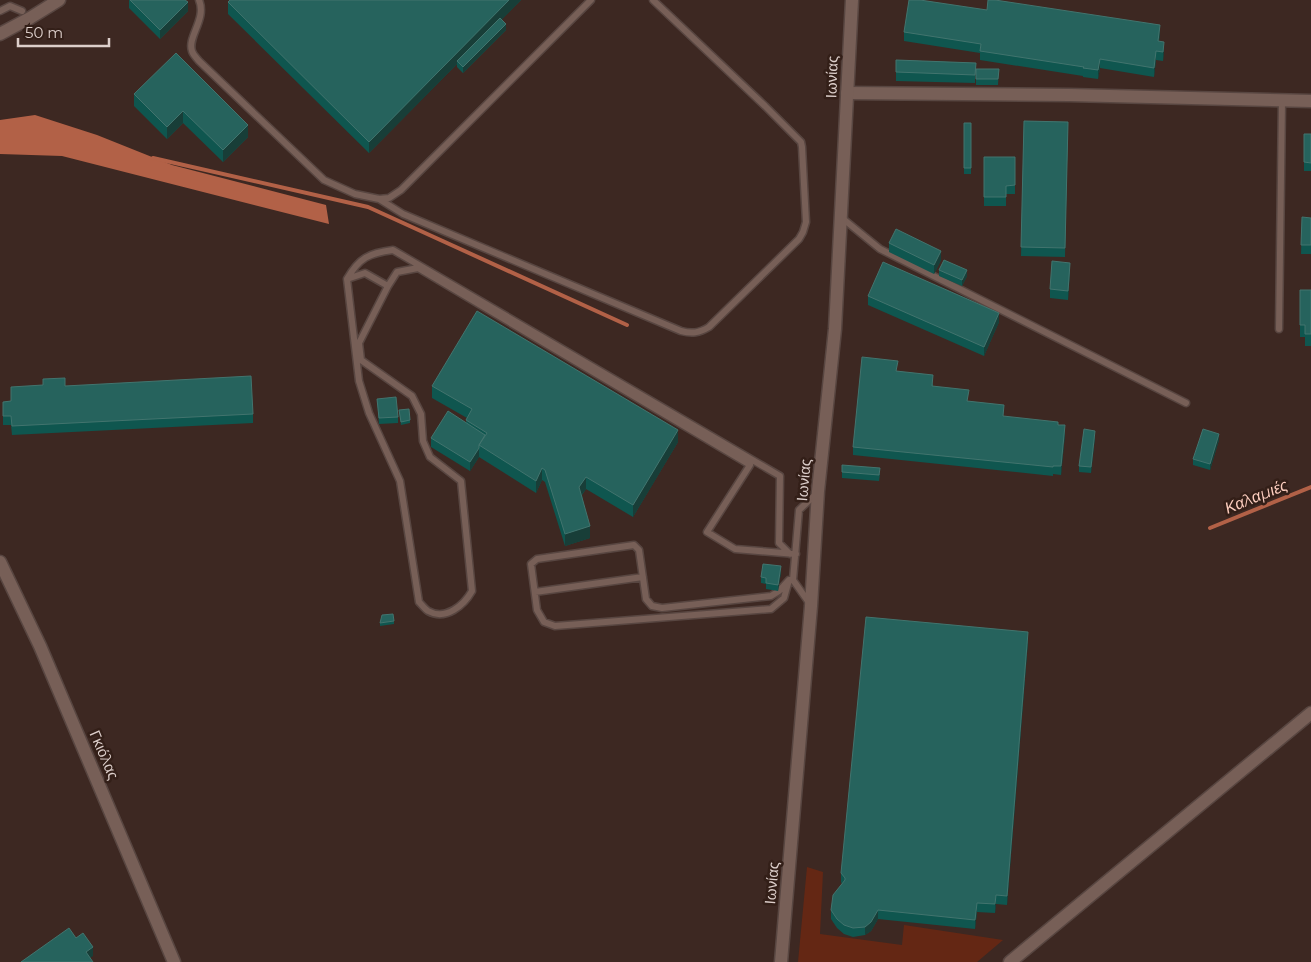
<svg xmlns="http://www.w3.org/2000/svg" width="1311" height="962" viewBox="0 0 1311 962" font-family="Montserrat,sans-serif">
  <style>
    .green { fill: #642714 }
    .water { fill: #b26147 }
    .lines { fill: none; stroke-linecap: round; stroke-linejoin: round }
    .stream { stroke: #b26147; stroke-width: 4 }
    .lane-casing { stroke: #584641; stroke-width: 9 }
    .street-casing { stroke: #584641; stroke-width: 15 }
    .secondary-casing { stroke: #584641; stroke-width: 15 }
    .lane { stroke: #775f57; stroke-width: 6 }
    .street { stroke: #775f57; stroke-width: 12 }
    .secondary { stroke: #775f57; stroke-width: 12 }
    .wall { fill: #0f564f }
    .shaded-wall { fill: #183e38 }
    .building { fill: #26635d; stroke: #42746e }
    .labels { text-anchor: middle; stroke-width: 5; stroke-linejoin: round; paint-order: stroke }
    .street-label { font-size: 15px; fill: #ddcfcb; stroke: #331f18 }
    .water-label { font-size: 16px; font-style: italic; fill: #fccdbe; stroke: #331f18 }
  </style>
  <rect width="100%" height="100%" fill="#3d2822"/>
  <path class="green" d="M 807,867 L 823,872 L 820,934 L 902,945 L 904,925 L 1003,940 L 977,962 L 798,962 Z"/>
  <path class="water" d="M 35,115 L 97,135 L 172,165 L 326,205 L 329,224 L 62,156 L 0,154 L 0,120 Z"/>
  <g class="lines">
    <path class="stream" d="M 153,158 L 368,207 L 627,325
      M 1210,528 L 1311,487"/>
    <g class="lane-casing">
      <path id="lane" d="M 199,0 C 207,19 187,37 192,51 C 193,55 197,58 199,61 L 324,180 L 355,194 L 379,199 L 389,198 L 401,190 L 591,0
        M 0,11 L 10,6 L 22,11
        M 379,199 L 403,214 L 681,331 C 692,334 699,333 709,327 L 799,239 L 803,232 L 806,222 L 802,147 L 801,142 L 765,106 L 653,0
        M 842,218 L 880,249 L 1186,403
        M 347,279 L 365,273 L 388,286
        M 1279,329 L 1282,101
        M 790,554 L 779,543 L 780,476 L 393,250 C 369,253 359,258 347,279 L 359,381 L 369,413 L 400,481 L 419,602 C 422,605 425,609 428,611 C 446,621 464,605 472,591 L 461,481 L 430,457 L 423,441 L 421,414 L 412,396 L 361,360 L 359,343 L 388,286 L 397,272 L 418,268 L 750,465 L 707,532 L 735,549 L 796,554
        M 789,580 L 784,598 L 771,609 L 555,626 L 544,622 L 537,610 L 531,564 L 537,559 L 634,545 L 639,550 L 646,599 L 652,606 L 662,608 L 771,596 L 779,591 L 789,580 L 793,580
        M 535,592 L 643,577
        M 810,604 L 793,580 L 799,510 L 816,494"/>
    </g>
    <g class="street-casing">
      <path id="street" d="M 847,93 L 1069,95 L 1311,101
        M 0,562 L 40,646 L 174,962
        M 1010,962 L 1311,713"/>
    </g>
    <g class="secondary-casing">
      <path id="secondary" d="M 0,34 L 30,18 L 59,0
        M 781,962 L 811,606 L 818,491 L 835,329 L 852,0"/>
    </g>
    <use href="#lane" class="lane"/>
    <use href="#street" class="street"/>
    <use href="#secondary" class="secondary"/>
  </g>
  <path class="wall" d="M 129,0 L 185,0 L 188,11 L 160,39 L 129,8 Z
    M 521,0 L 502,19 L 506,30 L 463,73 L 457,67 L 457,64 L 369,153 L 228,14 L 228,2 Z
    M 987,10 L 1160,34 L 1159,41 L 1164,51 L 1163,61 L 1156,60 L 1154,77 L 1100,68 L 1098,79 L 1083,77 L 1083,76 L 980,60 L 980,53 L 904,41 L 904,32 Z
    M 896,60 L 976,63 L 975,83 L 896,81 Z
    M 976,69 L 999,69 L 998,85 L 976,85 Z
    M 134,94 L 248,125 L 248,137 L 223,162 L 183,123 L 167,139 L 134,106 Z
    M 1024,121 L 1068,122 L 1065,257 L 1021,256 Z
    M 964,123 L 971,123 L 971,174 L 964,174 Z
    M 1304,134 L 1311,134 L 1311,171 L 1304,171 Z
    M 984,157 L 1015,157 L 1015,194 L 1006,194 L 1006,206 L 984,206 Z
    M 1302,217 L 1311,218 L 1311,254 L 1301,254 Z
    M 889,243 L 941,260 L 934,274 L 889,252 Z
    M 939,270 L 967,276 L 962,286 L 939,276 Z
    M 1070,271 L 1068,300 L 1050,298 L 1050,289 Z
    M 1300,290 L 1311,290 L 1311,346 L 1305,346 L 1305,337 L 1300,337 Z
    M 868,296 L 999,322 L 984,356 L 868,305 Z
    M 897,371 L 933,384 L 933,386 L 1003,417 L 1058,425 L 1065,434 L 1061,475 L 1053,474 L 1053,476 L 853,455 L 853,447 Z
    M 65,386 L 253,414 L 253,423 L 12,435 L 11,425 L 3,425 L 3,402 L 11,401 L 11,387 Z
    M 432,386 L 678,442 L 633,517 L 586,489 L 582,495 L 590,538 L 565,546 L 545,482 L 542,480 L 536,493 L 479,457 L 470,471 L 431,447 L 431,438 L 466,423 L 467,418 L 432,398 Z
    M 377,399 L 398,417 L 398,423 L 379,424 Z
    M 399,410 L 410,420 L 410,423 L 401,425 Z
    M 1095,437 L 1091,473 L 1079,472 L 1079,466 Z
    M 1219,440 L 1210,470 L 1193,465 L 1193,459 Z
    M 842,472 L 880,474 L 879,481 L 842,478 Z
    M 781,572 L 778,591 L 766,589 L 766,584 L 761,583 L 761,577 Z
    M 394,621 L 394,624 L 380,626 L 380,623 Z
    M 1028,641 L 1007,905 L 996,904 L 995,913 L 977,912 L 975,929 L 878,919 L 871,931 L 865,935 L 853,937 L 844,934 L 837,928 L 831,919 L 831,910 L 842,884 L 841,882 L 841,873 Z"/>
  <path class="shaded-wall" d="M 509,0 L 521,0 L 459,63 L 457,61 L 457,64 L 369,153 L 369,142 Z
    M 188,2 L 188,11 L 160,39 L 160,30 Z
    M 506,24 L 506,30 L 463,73 L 463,67 Z
    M 1160,25 L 1160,34 L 1158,50 L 1158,41 Z
    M 1164,42 L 1164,51 L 1163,61 L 1163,52 Z
    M 1156,51 L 1156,60 L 1154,77 L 1154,68 Z
    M 1100,59 L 1100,68 L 1098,79 L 1098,70 Z
    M 183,111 L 183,123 L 167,139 L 167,127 Z
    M 248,125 L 248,137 L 223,162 L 223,150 Z
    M 941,251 L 941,260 L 934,274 L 934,265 Z
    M 1070,263 L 1070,271 L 1068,300 L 1068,291 Z
    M 967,270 L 967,276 L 962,286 L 962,280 Z
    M 999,313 L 999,322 L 984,356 L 984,347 Z
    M 1065,425 L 1065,434 L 1061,475 L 1061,466 Z
    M 678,430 L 678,442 L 633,517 L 633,505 Z
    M 1095,431 L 1095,437 L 1091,473 L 1091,467 Z
    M 1219,434 L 1219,440 L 1210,470 L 1210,464 Z
    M 479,448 L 479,457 L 470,471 L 470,462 Z
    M 542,468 L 542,480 L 536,493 L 536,481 Z
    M 586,477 L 586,489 L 579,498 L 579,487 Z
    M 590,526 L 590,538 L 565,546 L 565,534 Z
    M 781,566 L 781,572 L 778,591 L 778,585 Z
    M 1028,632 L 1028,641 L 1007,905 L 1007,896 Z
    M 996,895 L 996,904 L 995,913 L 995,904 Z
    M 977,903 L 977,912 L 975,929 L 975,920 Z
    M 878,910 L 878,919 L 871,931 L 865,935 L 865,927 Z
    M 93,947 L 93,956 L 86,961 L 86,952 Z"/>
  <path class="building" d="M 130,0 L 185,0 L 188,2 L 160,30 Z
    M 230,0 L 509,0 L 369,142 L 228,2 Z
    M 909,0 L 920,0 L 987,10 L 988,0 L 995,0 L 1160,25 L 1158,41 L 1164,42 L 1163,52 L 1156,51 L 1154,68 L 1100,59 L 1098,70 L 1083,68 L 1084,67 L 980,51 L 981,44 L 904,32 Z
    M 500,18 L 506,24 L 463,67 L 457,61 Z
    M 176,53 L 248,125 L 223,150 L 183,111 L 167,127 L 134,94 Z
    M 896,60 L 976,63 L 975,75 L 896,72 Z
    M 976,69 L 999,69 L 998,79 L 976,79 Z
    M 1024,121 L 1068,122 L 1065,248 L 1021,247 Z
    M 964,123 L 971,123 L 971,168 L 964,168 Z
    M 1304,134 L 1311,134 L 1311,163 L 1304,162 Z
    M 984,157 L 1015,157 L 1015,185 L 1006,186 L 1006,197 L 984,197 Z
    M 1302,217 L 1311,218 L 1311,245 L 1301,245 Z
    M 896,229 L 941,251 L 934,265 L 889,243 Z
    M 944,260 L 967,270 L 962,280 L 939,270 Z
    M 1052,261 L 1070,263 L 1068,291 L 1050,289 Z
    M 883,262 L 999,313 L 984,347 L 868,296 Z
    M 1300,290 L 1311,290 L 1311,334 L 1305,334 L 1305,325 L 1300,325 Z
    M 477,311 L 678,430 L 633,505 L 586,477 L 579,487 L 590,526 L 565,534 L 545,470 L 542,468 L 536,481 L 479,445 L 487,433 L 466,420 L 472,409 L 432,386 Z
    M 862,357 L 898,361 L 896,371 L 933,375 L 932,386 L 969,390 L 967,401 L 1004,405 L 1003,416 L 1058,422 L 1058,425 L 1065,425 L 1061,466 L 1053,466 L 1053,467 L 853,447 Z
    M 251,376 L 253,414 L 12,426 L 11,416 L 3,416 L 3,402 L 11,401 L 11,387 L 43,385 L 43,379 L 65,378 L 65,386 Z
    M 396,397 L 398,417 L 379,418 L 377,399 Z
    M 409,409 L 410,420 L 401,422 L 399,410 Z
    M 448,411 L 485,435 L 479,445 L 479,448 L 470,462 L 431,438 Z
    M 1084,429 L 1095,431 L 1091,467 L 1079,466 Z
    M 1203,429 L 1219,434 L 1210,464 L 1193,459 Z
    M 842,465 L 880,468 L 879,475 L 842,472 Z
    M 763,564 L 781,566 L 778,585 L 766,583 L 766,578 L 761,577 Z
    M 393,614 L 394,621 L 380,623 L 382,615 Z
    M 866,617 L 1028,632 L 1007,896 L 996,895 L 995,904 L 977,903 L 975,920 L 878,910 L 871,922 L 865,927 L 853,928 L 844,925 L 837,919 L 831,910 L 833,895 L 845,880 L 845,878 L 841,873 Z
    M 69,928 L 76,938 L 83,933 L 93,947 L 86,952 L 93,962 L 21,962 Z"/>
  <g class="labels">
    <g class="street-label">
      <text transform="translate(832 77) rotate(-88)" y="5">Ιωνίας</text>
      <text transform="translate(804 480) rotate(-85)" y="5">Ιωνίας</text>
      <text transform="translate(104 755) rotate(67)" y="5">Γκιόλας</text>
      <text transform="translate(772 883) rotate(-85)" y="5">Ιωνίας</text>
    </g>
    <g class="water-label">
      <text transform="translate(1256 496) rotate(-22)" y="6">Καλαμιές</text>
    </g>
  </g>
  <path d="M18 38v8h91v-8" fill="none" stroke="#ddcfcb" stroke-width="2.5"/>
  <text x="25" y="38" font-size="15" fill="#ddcfcb" stroke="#331f18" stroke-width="4" paint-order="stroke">50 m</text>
</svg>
